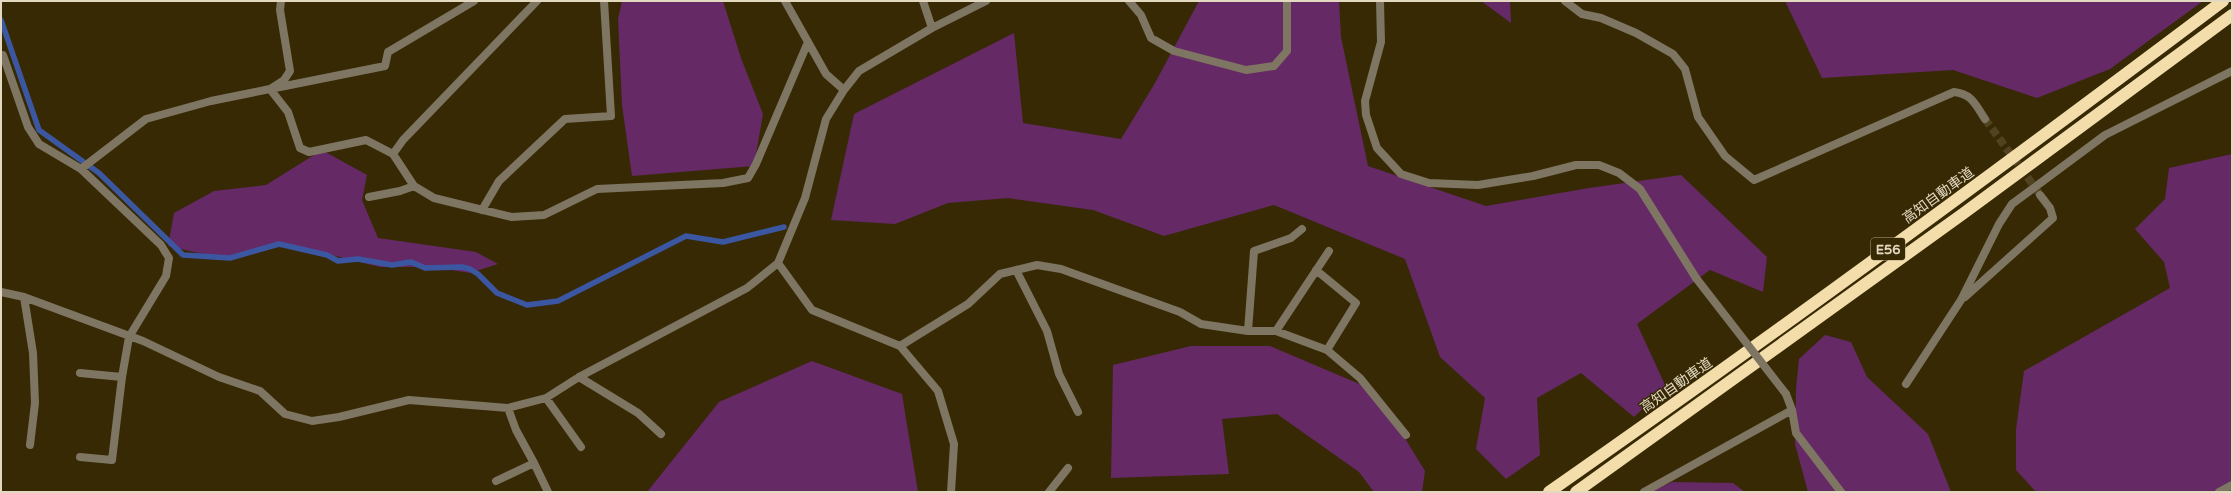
<svg xmlns="http://www.w3.org/2000/svg" width="2233" height="493" viewBox="0 0 2233 493" font-family="'Varela Round','Noto Sans JP',sans-serif">
  <style>
    .green { fill: #652966 }
    .lines { fill: none; stroke-linecap: round; stroke-linejoin: round }
    .stream { stroke: #3c57a2; stroke-width: 5.5 }
    .street-tunnel { stroke: #514320; stroke-width: 8; stroke-dasharray: 8 4; stroke-linecap: butt }
    .street { stroke: #7e7562; stroke-width: 8 }
    .highway { stroke: #f3ddab; stroke-width: 12 }
    .street-bridge { stroke: #7e7562; stroke-width: 8 }
    .labels { text-anchor: middle; stroke-width: 3; stroke-linejoin: round; paint-order: stroke }
    .shield { fill: #372904; stroke: #afa488; stroke-width: 1 }
    .shield-label { font-size: 13px; font-weight: bold; fill: #e3d8c0 }
    .street-label { font-size: 14px; fill: #e3d8c0; stroke: #372904 }
  </style>
  <rect width="100%" height="100%" fill="#372904"/>
  <path class="green" d="M 622,1 L 723,1 L 741,58 L 763,114 L 754,166 L 632,176 L 622,105 L 618,19 Z
    M 1199,1 L 1339,1 L 1341,37 L 1368,166 L 1486,206 L 1589,188 L 1681,175 L 1767,257 L 1763,292 L 1710,270 L 1637,324 L 1666,387 L 1634,417 L 1581,373 L 1537,398 L 1540,455 L 1506,479 L 1476,449 L 1485,398 L 1440,357 L 1405,259 L 1274,205 L 1164,236 L 1093,210 L 1008,198 L 948,203 L 895,224 L 831,220 L 854,114 L 1014,33 L 1023,123 L 1121,139 L 1155,83 Z
    M 1481,1 L 1510,1 L 1511,23 Z
    M 1785,1 L 2203,1 L 2110,69 L 2037,98 L 1953,70 L 1822,78 Z
    M 322,150 L 367,175 L 362,200 L 378,238 L 476,252 L 498,264 L 470,273 L 432,267 L 380,267 L 283,243 L 229,260 L 168,246 L 174,213 L 214,191 L 266,185 Z
    M 2232,154 L 2232,492 L 2036,492 L 2016,470 L 2016,429 L 2024,371 L 2170,288 L 2164,262 L 2135,229 L 2165,199 L 2169,168 Z
    M 1825,335 L 1851,342 L 1867,377 L 1928,434 L 1951,492 L 1808,492 L 1795,444 L 1796,389 L 1799,359 Z
    M 1191,346 L 1270,346 L 1376,391 L 1425,471 L 1422,492 L 1374,492 L 1359,472 L 1277,414 L 1222,419 L 1229,474 L 1111,478 L 1113,365 Z
    M 812,361 L 902,394 L 918,492 L 647,492 L 719,402 Z
    M 1672,482 L 1733,483 L 1745,492 L 1650,492 Z"/>
  <g class="lines">
    <path class="stream" d="M 1,20 L 39,130 L 99,173 L 183,255 L 230,258 L 279,244 L 327,255 L 338,261 L 358,259 L 392,265 L 411,262 L 425,268 L 462,267 L 470,269 L 478,274 L 497,293 L 527,305 L 558,301 L 686,236 L 723,242 L 784,227"/>
    <path class="street-tunnel" d="M 1985,119 L 2039,193"/>
    <path class="street" d="M 537,1 L 403,140 L 393,154 L 414,186 L 434,198 L 512,217 L 544,215 L 597,189 L 723,183 L 748,178 L 756,164 L 808,42
      M 785,1 L 826,74 L 844,90
      M 923,1 L 932,28
      M 1129,1 L 1141,15 L 1151,38 L 1174,51 L 1246,70 L 1274,66 L 1287,51 L 1287,1
      M 1380,1 L 1381,42 L 1365,101 L 1366,115 L 1377,148 L 1401,174 L 1429,183 L 1478,185 L 1533,176 L 1576,165 L 1599,165 L 1619,173 L 1640,189 L 1696,278
      M 1565,1 L 1582,14 L 1601,18 L 1636,33 L 1673,54 L 1685,69 L 1698,117 L 1725,156 L 1754,180 L 1954,92 C 1972,94 1975,104 1985,119
      M 3,55 L 28,127 L 39,144 L 81,169 L 161,245 L 169,258 L 166,276 L 129,337 L 122,377 L 112,460 L 80,457
      M 393,154 L 366,140 L 309,152 L 300,148 L 288,112 L 270,89 L 385,66 L 388,52 L 474,1
      M 81,169 L 146,119 L 211,101 L 270,89 L 284,80 L 290,71 L 280,10 L 281,1
      M 369,197 L 400,191 L 414,186
      M 482,210 L 499,181 L 565,119 L 611,116 L 604,1
      M 778,263 L 812,310 L 900,346 L 968,304 L 1000,274 L 1037,265 L 1061,269 L 1180,312 L 1201,324 L 1248,331 L 1276,331 L 1327,350 L 1360,378 L 1406,435
      M 1016,270 L 1047,331 L 1059,374 L 1078,412
      M 1316,270 L 1356,303 L 1327,350
      M 1,292 L 24,297 L 143,341 L 219,377 L 260,391 L 285,414 L 312,421 L 339,417 L 409,400 L 508,408 L 546,398 L 579,377 L 747,288 L 778,263 L 805,198 L 826,119 L 844,90 L 859,71 L 932,28 L 986,1
      M 24,297 L 33,353 L 35,403 L 30,445
      M 1965,297 L 2053,218 L 2050,208 L 2040,195
      M 1248,331 L 1254,251 L 1291,238 L 1302,229
      M 1276,331 L 1329,251
      M 900,346 L 938,391 L 954,444 L 951,492
      M 80,373 L 122,377
      M 579,377 L 638,413 L 661,434
      M 1906,384 L 1961,300 L 1999,224 L 2012,204 L 2105,135 L 2232,71
      M 1786,394 L 1792,410 L 1796,433 L 1841,492
      M 546,398 L 581,447
      M 534,463 L 548,492
      M 496,481 L 534,463 L 516,430 L 508,408
      M 1049,492 L 1068,468
      M 1644,492 L 1792,410
      M 2219,492 L 2232,485"/>
    <path class="highway" d="M 1549,492 C 1777,333 2001,168 2223,1
      M 1576,492 L 1964,213 L 2232,15"/>
    <path class="street-bridge" d="M 1696,278 L 1786,394"/>
  </g>
  <g class="labels">
    <rect class="shield" x="1871" y="238" width="34" height="22" rx="3"/>
    <g class="shield-label">
      <text x="1888" y="254">E56</text>
    </g>
    <g class="street-label">
      <text transform="translate(1938 195) rotate(-36)" y="5">高知自動車道</text>
      <text transform="translate(1676 385) rotate(-35)" y="5">高知自動車道</text>
    </g>
  </g>
  <rect width="2233" height="493" fill="none" stroke="#e3d8c0" stroke-width="4"/>
</svg>
